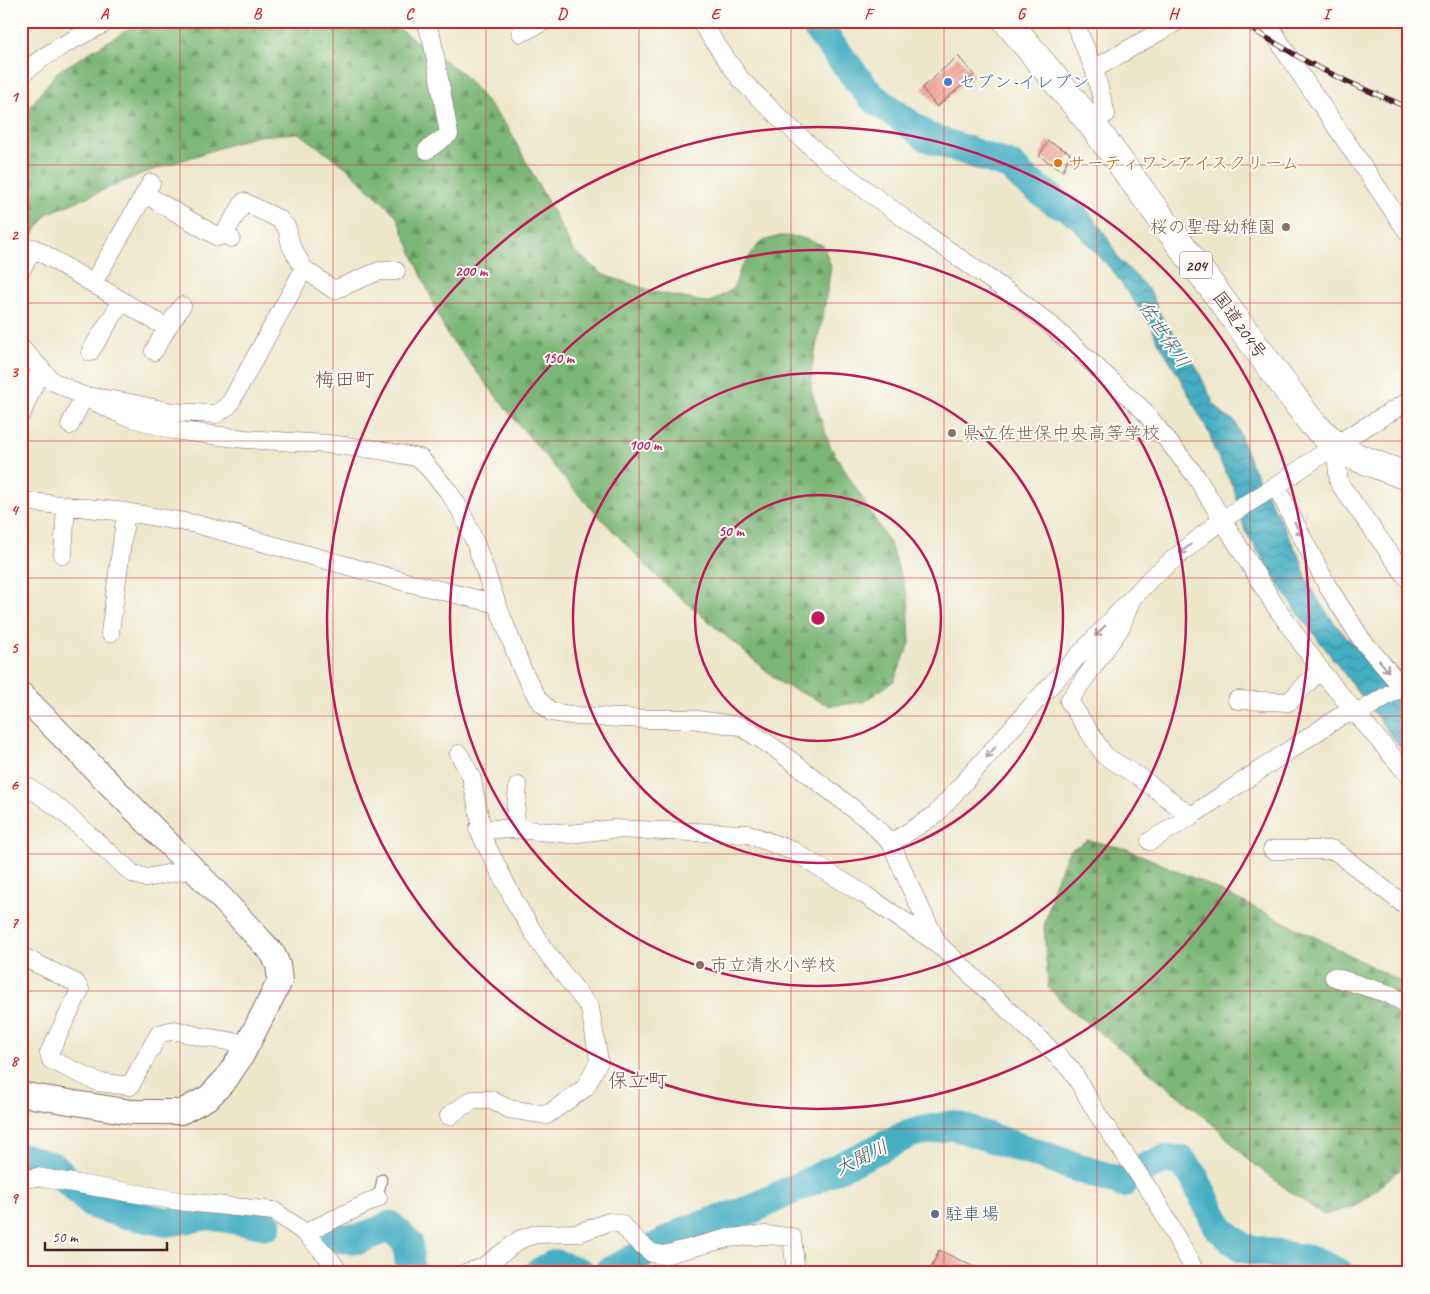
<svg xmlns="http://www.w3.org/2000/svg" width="1430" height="1294" viewBox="0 0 1430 1294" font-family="Caveat,'Klee One',sans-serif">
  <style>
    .forest { fill: url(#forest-firs); stroke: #626a50 }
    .water { fill: url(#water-waves); stroke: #476677 }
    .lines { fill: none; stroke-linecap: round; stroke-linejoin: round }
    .river { stroke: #44aec3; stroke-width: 30 }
    .building { fill: url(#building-hatch) }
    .lane-casing { stroke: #836563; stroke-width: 11 }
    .street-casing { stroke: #836563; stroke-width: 19 }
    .secondary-casing { stroke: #836563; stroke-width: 26 }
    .highway-casing { stroke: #836563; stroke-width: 29 }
    .lane { stroke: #fff; stroke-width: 9 }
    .street { stroke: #fff; stroke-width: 18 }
    .secondary { stroke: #fff; stroke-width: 24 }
    .highway { stroke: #fff; stroke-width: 28 }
    .rail-casing { stroke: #4a1f2b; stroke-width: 5.5 }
    .rail { stroke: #fdfcf7; stroke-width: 4; stroke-dasharray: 11; stroke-linecap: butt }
    .oneway { stroke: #ae9aa0 }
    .grid { fill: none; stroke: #d62828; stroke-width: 1; stroke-opacity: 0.55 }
    .ring { fill: none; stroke: #c2185b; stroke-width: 2.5 }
    .shop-dot { fill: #3f7fe0; stroke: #fdfcf7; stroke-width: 2 }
    .food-dot { fill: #e8710a; stroke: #fdfcf7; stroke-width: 2 }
    .education-dot { fill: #8d6e63; stroke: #fdfcf7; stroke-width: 2 }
    .service-dot { fill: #5c6f8a; stroke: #fdfcf7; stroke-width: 2 }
    .labels { text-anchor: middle; stroke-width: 4; stroke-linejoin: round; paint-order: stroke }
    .shield { fill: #fdfcf7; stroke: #806168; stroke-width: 1 }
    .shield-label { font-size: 16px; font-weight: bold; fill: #4a1f2b }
    .shop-label { font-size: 18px; fill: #366cbe; stroke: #fdfcf7; text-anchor: start }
    .food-label { font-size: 18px; fill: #c56008; stroke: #fdfcf7; text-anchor: start }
    .education-label { font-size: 18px; fill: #785e54; stroke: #fdfcf7; text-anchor: start }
    .street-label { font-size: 18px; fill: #4a1f2b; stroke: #fdfcf7 }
    .service-label { font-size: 18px; fill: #4e5e75; stroke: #fdfcf7; text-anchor: start }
    .water-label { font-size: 19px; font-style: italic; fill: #475f6f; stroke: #fdfcf7 }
    .quarter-label { font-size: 20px; fill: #854e52; stroke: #fdfcf7 }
    .centre { fill: #c2185b; stroke: #fdfcf7; stroke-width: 2.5 }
    .ring-label { font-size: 15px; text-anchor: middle; font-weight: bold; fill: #c2185b; stroke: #fdfcf7; stroke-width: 4; stroke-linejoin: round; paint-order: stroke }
    .neatline { fill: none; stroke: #d62828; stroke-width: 2 }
    .grid-label { font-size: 16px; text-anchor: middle; font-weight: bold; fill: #d62828 }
  </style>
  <defs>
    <pattern id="forest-firs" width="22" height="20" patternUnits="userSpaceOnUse" patternTransform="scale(1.25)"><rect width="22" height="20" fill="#7ab675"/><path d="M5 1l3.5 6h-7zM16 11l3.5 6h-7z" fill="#669360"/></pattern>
    <pattern id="water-waves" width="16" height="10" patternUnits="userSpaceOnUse" patternTransform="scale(1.25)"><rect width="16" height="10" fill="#44aec3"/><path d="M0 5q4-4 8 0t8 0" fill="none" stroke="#3b8d9f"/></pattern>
    <pattern id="building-hatch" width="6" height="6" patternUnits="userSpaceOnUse" patternTransform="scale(1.25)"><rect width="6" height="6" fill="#f2a699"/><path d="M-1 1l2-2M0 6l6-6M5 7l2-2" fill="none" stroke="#d18e84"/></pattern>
  </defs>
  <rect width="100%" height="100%" fill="#fdfcf7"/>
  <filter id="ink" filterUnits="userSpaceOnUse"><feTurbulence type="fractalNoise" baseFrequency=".02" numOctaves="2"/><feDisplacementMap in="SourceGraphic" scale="10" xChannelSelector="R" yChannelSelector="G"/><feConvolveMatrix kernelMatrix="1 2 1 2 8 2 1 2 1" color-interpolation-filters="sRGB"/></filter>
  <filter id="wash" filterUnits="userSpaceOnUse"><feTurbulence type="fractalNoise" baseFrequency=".0096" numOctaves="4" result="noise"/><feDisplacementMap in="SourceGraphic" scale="20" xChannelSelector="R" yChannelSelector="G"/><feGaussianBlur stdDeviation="1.12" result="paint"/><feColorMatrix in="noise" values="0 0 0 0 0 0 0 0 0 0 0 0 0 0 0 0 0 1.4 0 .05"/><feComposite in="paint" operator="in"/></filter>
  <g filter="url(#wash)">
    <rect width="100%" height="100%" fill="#ede7ca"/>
    <path class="forest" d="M 142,21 L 384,21 L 398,28 L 462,73 L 507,126 L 574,251 L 604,275 L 655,292 L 709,303 L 733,289 L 741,268 L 760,242 L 780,236 L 799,237 L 823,245 L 831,266 L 824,310 L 812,366 L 811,390 L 830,446 L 890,544 L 908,597 L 910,643 L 894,681 L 863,702 L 831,706 L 782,684 L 660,580 L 574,490 L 515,420 L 446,333 L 396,215 L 348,169 L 299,133 L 255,136 L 141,174 L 47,214 L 21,252 L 21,118 L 57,72 Z
      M 1088,840 L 1127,849 L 1198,880 L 1321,940 L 1409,986 L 1409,1162 L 1356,1206 L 1324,1215 L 1293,1194 L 1246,1158 L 1217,1128 L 1135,1060 L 1068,1008 L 1048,987 L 1044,927 L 1054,884 L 1069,851 Z"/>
    <path class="water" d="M 1019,177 L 1072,197 L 1084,205 L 1104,232 L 1119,259 L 1150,291 L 1162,318 L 1196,366 L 1213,402 L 1225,416 L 1235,421 L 1251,464 L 1301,560 C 1307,589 1333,625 1355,645 L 1409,717 L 1409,759 L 1295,609 L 1245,531 L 1234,489 L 1214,449 L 1210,435 L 1176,371 L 1156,338 L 1152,327 L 1112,270 L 1071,226 L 1050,212 Z"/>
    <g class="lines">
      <path class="river" d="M 814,21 L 815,25 L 871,96 L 927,137 L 1011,166 L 1024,179 L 1057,203
        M 21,1157 L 54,1167 L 92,1204 L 122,1213 L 167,1222 L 209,1215 L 267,1225
        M 1145,1168 L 1163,1160 L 1181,1160 L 1193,1175 L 1219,1228 L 1243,1248 L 1314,1261 L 1339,1273
        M 336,1238 L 360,1239 L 390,1226 L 408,1243 L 410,1273
        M 538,1273 L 555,1264 L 581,1273
        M 608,1273 L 688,1230 L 750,1210 L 911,1133 L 953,1125 L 1123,1183"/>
    </g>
    <g id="blocks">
      <path class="building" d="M 958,56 L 974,75 L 937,107 L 922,88 Z
        M 1048,141 L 1070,153 L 1063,171 L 1039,156 Z
        M 939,1250 L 986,1273 L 929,1273 Z"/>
    </g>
  </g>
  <g filter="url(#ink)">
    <use href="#blocks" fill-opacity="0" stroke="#836563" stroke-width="1"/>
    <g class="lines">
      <g class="lane-casing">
        <path id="lane" d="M 378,1198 L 382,1179"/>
      </g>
      <g class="street-casing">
        <path id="street" d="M 425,21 L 432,39 L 449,134 L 427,150
          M 700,21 L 741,80 L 784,122 L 827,161 L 921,231 L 1011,294 L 1051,325 L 1144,411 L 1195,475 L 1274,604 L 1324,675 L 1409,776
          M 1074,21 L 1094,69 L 1106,114 L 1091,123
          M 1267,21 L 1290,59 L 1409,234
          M 521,33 L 545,21
          M 1094,69 L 1178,21
          M 21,75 C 46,52 78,37 109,21
          M 145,194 L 218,237 L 224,234 L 231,238
          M 304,269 L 334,290 L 379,271 L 396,271
          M 21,270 L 34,248 L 167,328 L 154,351
          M 93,283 L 151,183
          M 167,328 L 182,306
          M 21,348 L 52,381 L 122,415 L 173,430 L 245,439 L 328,444 L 379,450 L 420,458 L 448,491 L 461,511 L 476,545 L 497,604 L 522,669 L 538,699 L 551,712 L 577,716 L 647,719 L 691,719 L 740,726 L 776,749 L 869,821 L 891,843 L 911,889 L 937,942
          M 90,352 L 122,301
          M 21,415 L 41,368
          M 70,425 L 84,396 L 125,402 L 172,412 L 216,414 L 229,405 L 304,269 L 291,246 L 287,228 L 279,219 L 244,202 L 224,234
          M 1335,445 L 1339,483 L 1409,580
          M 1276,486 L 1328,587 L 1362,640 L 1408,694
          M 21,501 L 126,512 L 196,524 L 406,582 L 497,604
          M 63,555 L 66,505
          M 1130,603 L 1121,627 L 1069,701 L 1105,756 L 1138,776 L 1191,816
          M 110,633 L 126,512
          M 1237,700 L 1289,702 L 1320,670
          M 459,754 L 471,776 L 482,829
          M 21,784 L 27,786 L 60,809 L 132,873 L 146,878 L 193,869
          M 514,829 L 518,786
          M 1150,841 L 1191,816 L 1342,715 L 1357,714 L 1409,682
          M 891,843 L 935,815 L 1036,701 L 1151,578 L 1204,534 L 1223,519 L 1276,486 L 1335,445 L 1409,401
          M 1272,850 L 1334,850 L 1407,907 L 1409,906
          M 21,956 L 76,983 L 80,990 L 49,1053 L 51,1060 L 98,1082 L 130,1086 L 159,1034 L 174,1030 L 202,1037 L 248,1044
          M 1334,977 L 1389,994 L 1409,1005
          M 449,1116 L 472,1100 L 491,1100 L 509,1109 L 547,1115 L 585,1088 L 599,1061 L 590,1008 L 543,948 L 516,904 L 478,829 L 517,829 L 570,834 L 612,829 L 748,834 L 793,851 L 865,895 L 938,944 L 1071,1069 L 1098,1115 L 1154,1197 L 1196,1273
          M 21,1180 L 37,1177 L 186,1202 L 274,1211 L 305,1233 L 328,1257 L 340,1273
          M 305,1233 L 378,1198
          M 465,1273 L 483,1267 L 521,1239 L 536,1234 L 578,1233 L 609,1222 L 621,1224 L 636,1240 L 652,1253 L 664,1255 L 728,1238 L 765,1235 L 792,1237 L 796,1273"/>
      </g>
      <g class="secondary-casing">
        <path id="secondary" d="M 21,694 L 212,888 L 252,931 L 273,954 L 278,965 L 280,981 L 242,1055 L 226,1079 L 209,1097 L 181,1112 L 131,1112 L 26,1095 L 21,1095"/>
      </g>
      <g class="highway-casing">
        <path id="highway" d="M 1007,21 L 1091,123 L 1312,423 L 1335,445 L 1356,457 L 1409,477"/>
      </g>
      <use href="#lane" class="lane"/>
      <use href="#street" class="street"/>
      <use href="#secondary" class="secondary"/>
      <use href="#highway" class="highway"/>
      <g class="rail-casing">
        <path id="rail" d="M 1238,21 L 1309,63 L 1348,82 L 1409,108"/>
      </g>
      <use href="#rail" class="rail"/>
    </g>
    <defs><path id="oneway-shaft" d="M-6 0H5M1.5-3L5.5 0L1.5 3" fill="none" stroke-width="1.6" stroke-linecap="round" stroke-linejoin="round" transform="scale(1.25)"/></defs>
    <g class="oneway">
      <use href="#oneway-shaft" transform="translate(1298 529) rotate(63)"/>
      <use href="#oneway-shaft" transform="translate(1185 549) rotate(141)"/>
      <use href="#oneway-shaft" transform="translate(1100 631) rotate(133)"/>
      <use href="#oneway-shaft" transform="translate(1384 666) rotate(50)"/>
      <use href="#oneway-shaft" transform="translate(991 752) rotate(131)"/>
    </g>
  </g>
  <path class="grid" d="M 180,21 L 180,1273M 333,21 L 333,1273M 486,21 L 486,1273M 639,21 L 639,1273M 791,21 L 791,1273M 944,21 L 944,1273M 1097,21 L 1097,1273M 1250,21 L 1250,1273M 21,165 L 1409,165M 21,303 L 1409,303M 21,441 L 1409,441M 21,578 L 1409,578M 21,716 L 1409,716M 21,854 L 1409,854M 21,991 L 1409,991M 21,1129 L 1409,1129"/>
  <g class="ring">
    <circle cx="818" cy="618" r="123"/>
    <circle cx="818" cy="618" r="245"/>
    <circle cx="818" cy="618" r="368"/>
    <circle cx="818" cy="618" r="491"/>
  </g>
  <circle class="shop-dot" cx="948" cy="82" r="5"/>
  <circle class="food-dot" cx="1058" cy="163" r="5"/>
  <g class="education-dot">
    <circle cx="1286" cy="227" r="5"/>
    <circle cx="952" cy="433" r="5"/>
    <circle cx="700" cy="965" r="5"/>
  </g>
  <circle class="service-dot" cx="935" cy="1214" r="5"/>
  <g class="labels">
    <rect class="shield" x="1180" y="251.5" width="32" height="27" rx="4"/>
    <g class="shield-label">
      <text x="1196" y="271">204</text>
    </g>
    <g class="shop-label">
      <text x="958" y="88">セブン-イレブン</text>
    </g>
    <g class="food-label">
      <text x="1068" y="169">サーティワンアイスクリーム</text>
    </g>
    <g class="education-label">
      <text x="1276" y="233" text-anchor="end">桜の聖母幼稚園</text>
      <text x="962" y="439">県立佐世保中央高等学校</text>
      <text x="710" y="971">市立清水小学校</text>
    </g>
    <g class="street-label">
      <text transform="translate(1240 325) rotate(54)" y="6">国道204号</text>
    </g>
    <g class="service-label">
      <text x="945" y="1220">駐車場</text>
    </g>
    <g class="water-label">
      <text transform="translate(1165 334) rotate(56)" y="7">佐世保川</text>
      <text transform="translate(861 1157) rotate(-26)" y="7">大聞川</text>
    </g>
    <g class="quarter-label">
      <text x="345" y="386">梅田町</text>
      <text x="638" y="1087">保立町</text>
    </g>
  </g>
  <circle cx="818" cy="618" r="8" class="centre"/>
  <g class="ring-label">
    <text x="471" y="276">200 m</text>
    <text x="558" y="363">150 m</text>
    <text x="645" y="450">100 m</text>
    <text x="731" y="536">50 m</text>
  </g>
  <rect width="1430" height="1294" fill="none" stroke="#fdfcf7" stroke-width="55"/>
  <path d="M45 1242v8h122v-8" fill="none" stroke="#4a1f2b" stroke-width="2.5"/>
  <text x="52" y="1242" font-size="15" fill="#4a1f2b" stroke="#fdfcf7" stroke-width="4" paint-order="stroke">50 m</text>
  <rect x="28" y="28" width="1374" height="1238" class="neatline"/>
  <g class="grid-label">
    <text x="104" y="19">A</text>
    <text x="257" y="19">B</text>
    <text x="409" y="19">C</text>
    <text x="562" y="19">D</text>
    <text x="715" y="19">E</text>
    <text x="868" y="19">F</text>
    <text x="1021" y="19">G</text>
    <text x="1173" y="19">H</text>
    <text x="1326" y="19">I</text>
    <text x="14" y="102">1</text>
    <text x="14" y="240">2</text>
    <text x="14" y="377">3</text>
    <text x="14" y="515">4</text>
    <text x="14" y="653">5</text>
    <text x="14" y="790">6</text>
    <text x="14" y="928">7</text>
    <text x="14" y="1066">8</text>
    <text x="14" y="1203">9</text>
  </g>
</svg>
